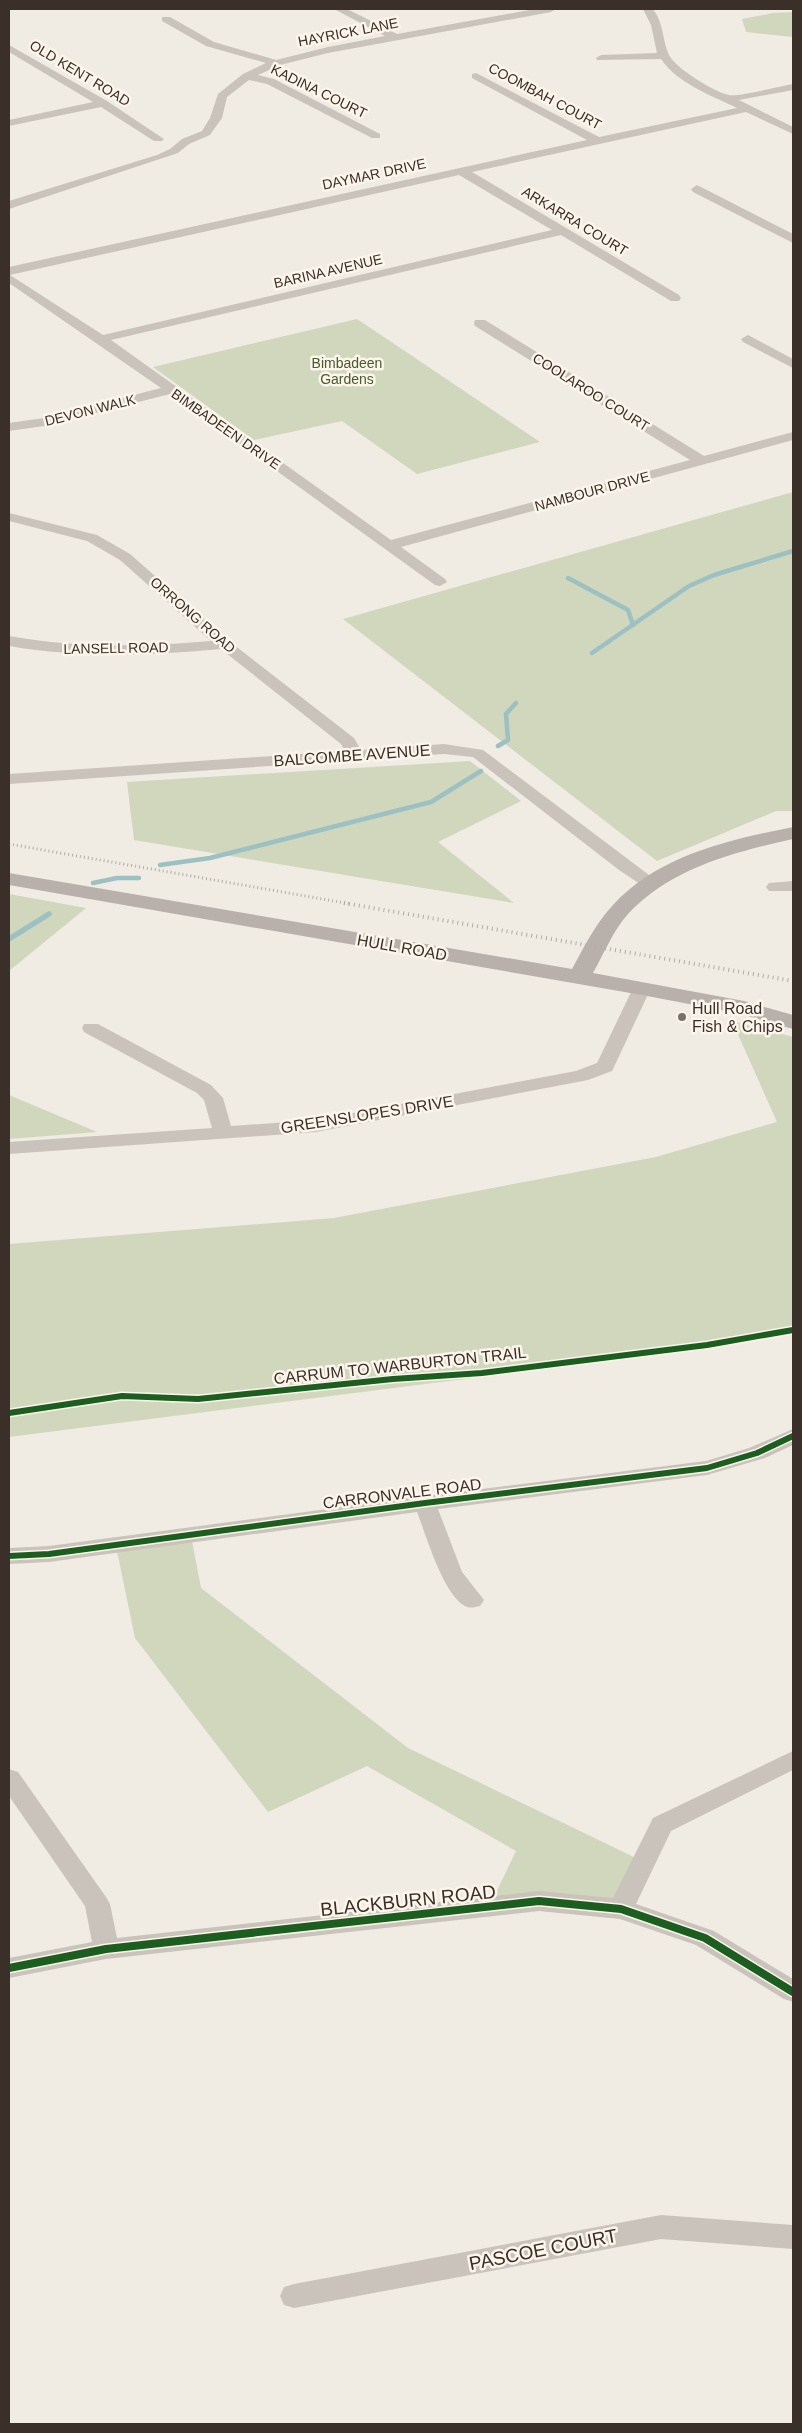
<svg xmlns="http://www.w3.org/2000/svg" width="802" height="2433" viewBox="0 0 802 2433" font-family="Helvetica,sans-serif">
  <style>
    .green { fill: #d0d7bc }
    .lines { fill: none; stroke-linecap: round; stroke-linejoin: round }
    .stream-far1 { stroke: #9dc0c3; stroke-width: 4.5 }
    .stream { stroke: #9dc0c3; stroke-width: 5.5 }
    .minor { fill: #c9c3bc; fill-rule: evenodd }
    .major { fill: #b8b1ab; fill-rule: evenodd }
    .rail-far1 { stroke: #b1aca6; stroke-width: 3; stroke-dasharray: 1 3; stroke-linecap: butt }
    .rail { stroke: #b1aca6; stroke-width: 4; stroke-dasharray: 1 4; stroke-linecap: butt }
    .cycleway-far1-casing { stroke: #fcf5eb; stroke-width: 9 }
    .cycleway-casing { stroke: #fcf5eb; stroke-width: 11 }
    .cycleway-far1 { stroke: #1b5e20; stroke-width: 6 }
    .cycleway { stroke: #1b5e20; stroke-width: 8 }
    .poi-dot { fill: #7a716a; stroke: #fcf5eb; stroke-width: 2 }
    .labels { text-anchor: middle; stroke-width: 5; stroke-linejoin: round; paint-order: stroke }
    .far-street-label { font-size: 14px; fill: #3b3029; stroke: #fcf5eb }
    .far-park-label { font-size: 14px; fill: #465c2a; stroke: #fcf5eb }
    .street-label { font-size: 16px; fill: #3b3029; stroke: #fcf5eb }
    .poi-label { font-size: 16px; fill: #3b3029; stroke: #fcf5eb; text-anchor: start }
    .near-street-label { font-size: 19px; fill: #3b3029; stroke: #fcf5eb }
  </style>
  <rect width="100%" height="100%" fill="#f0ebe3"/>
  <path class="green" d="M 793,12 L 793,37 L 746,32 L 742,19 L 773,13 Z
    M 357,319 L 540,442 L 417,474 L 342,421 L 254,440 L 153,367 Z
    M 793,492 L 793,811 L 776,811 L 657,861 L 343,619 Z
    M 470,761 L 521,801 L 438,842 L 514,903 L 134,840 L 127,782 Z
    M 9,894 L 86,908 L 9,971 Z
    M 732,1021 L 793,1037 L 793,1333 L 716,1347 L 9,1437 L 9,1244 L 334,1218 L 656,1157 L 777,1122 Z
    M 9,1095 L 97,1132 L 9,1139 Z
    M 192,1541 L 201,1588 L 408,1748 L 640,1860 L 617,1906 L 493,1899 L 516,1851 L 367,1766 L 268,1812 L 135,1638 L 117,1551 Z"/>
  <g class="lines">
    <path class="stream-far1" d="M 568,578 L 628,610 L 633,625
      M 592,653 L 689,586 L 714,575 L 793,551
      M 498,746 L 508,740 L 506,714 L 516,703
      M 160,865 L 210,858 L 431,802 L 481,771
      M 93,883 L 117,878 L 139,878"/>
    <path class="stream" d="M 9,939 L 49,914"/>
    <path class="minor" d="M 334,9 L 347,9 L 397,34 L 535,9 L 556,9 L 551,12 L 328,53 L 280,65 L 258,75 L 274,79 L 380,134 L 380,138 L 372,138 L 267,84 L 249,80 L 227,97 L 222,118 L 210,135 L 189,144 L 178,153 L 9,209 L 9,201 L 157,155 L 170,149 L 182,139 L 202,131 L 210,118 L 218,94 L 243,74 L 266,63 L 206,46 L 162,21 L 162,17 L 170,17 L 214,42 L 276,60 L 328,47 L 385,36 Z
      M 643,9 L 653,9 C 664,23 662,40 669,55 C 675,68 716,93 729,95 C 738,97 781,86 793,84 L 793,90 L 739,100 L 793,127 L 793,134 L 746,112 L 472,172 L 679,295 L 681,298 L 679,301 L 671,301 L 561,235 L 111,340 L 391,540 L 690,460 L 475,326 L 474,323 L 475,320 L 485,320 L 704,456 L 793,432 L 793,440 L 401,547 L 445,579 L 447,582 L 440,586 L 435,585 L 170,394 L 44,426 L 9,431 L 9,423 L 44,418 L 161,388 L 9,283 L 9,267 L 587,140 L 472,78 L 472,74 L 476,73 L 599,137 L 737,108 C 711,95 678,84 661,59 L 597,60 L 596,58 L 601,55 L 657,53 L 651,25 ZM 459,175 L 552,230 L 103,335 L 10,275 Z
      M 9,45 L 107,101 L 164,139 L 162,141 L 154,141 L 101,107 L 9,126 L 9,120 L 93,102 L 9,52 Z
      M 697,185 L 793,234 L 793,243 L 693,192 L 691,189 Z
      M 748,335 L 793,359 L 793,368 L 743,342 L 741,339 Z
      M 9,513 L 97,535 L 130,554 L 229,641 L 354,738 L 361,750 L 444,744 L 483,750 L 661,884 L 658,888 L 646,888 L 619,870 L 473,757 L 444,754 L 9,784 L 9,774 L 345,751 L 341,744 L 221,649 C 149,656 79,658 9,646 L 9,636 C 76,648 143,647 211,641 L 120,560 L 87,541 L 9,521 Z
      M 793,881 L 793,891 L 769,891 L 766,887 L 769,883 Z
      M 642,983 L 648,984 L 651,988 L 614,1067 L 612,1071 L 588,1080 L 316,1132 L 9,1154 L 9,1142 L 212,1128 L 204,1100 L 197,1093 L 84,1032 L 82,1028 L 84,1024 L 98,1024 L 211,1085 L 223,1098 L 231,1126 L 316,1120 L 576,1071 L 597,1063 L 633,988 L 636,984 Z
      M 793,1429 L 793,1445 L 765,1458 L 707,1475 L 438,1509 L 462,1572 L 484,1600 L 480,1606 C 475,1607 470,1609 465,1606 C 443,1594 426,1535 417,1512 L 49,1562 L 9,1564 L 9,1548 L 49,1546 L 425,1496 L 706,1461 L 749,1448 Z
      M 793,1751 L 793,1770 L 671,1831 L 636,1904 L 714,1931 L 793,1979 L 793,2002 L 784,1999 L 696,1945 L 620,1919 L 539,1911 L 106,1959 L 9,1978 L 9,1958 L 92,1942 L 85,1906 L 9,1796 L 9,1769 L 18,1772 L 106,1897 L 110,1904 L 117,1938 L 539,1891 L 613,1898 L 653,1818 Z
      M 661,2215 L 793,2225 L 793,2249 L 661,2239 L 294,2308 L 284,2305 L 280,2296 L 284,2287 L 294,2284 Z"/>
    <path class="major" d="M 793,827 L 793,839 C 734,852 671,868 628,914 C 613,931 604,953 593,973 L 744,1001 L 793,1015 L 793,1029 L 741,1014 L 642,995 L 9,885 L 9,873 L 572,969 C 584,947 596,923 613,905 C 659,855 729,840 793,827 Z"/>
    <path class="rail-far1" d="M 9,844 L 351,904"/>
    <path class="rail" d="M 344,903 L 793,981"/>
    <g class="cycleway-far1-casing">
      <path id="cycleway-far1" d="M 9,1413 L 122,1396 L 198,1399 L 393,1379 L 482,1373 L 707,1345 L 793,1330
        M 9,1556 L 49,1554 L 425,1503 L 707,1468 L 757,1453 L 793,1436"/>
    </g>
    <g class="cycleway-casing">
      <path id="cycleway" d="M 9,1968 L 106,1949 L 539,1901 L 621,1909 L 705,1938 L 793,1992"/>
    </g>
    <use href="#cycleway-far1" class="cycleway-far1"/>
    <use href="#cycleway" class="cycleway"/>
  </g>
  <circle class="poi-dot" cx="682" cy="1017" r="5"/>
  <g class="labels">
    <g class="far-street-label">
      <text transform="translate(348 32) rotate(-11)" y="5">HAYRICK LANE</text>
      <text transform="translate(80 73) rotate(31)" y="5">OLD KENT ROAD</text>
      <text transform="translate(319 91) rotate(26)" y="5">KADINA COURT</text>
      <text transform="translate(545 96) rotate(28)" y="5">COOMBAH COURT</text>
      <text transform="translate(374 174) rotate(-12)" y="5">DAYMAR DRIVE</text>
      <text transform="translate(575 221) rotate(31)" y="5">ARKARRA COURT</text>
      <text transform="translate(328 271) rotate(-13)" y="5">BARINA AVENUE</text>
      <text transform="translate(591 392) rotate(32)" y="5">COOLAROO COURT</text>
      <text transform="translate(90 410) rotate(-14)" y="5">DEVON WALK</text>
      <text transform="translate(226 429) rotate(35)" y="5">BIMBADEEN DRIVE</text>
      <text transform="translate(592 491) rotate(-15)" y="5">NAMBOUR DRIVE</text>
      <text transform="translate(193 615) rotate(41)" y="5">ORRONG ROAD</text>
      <text transform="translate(116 648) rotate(-1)" y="5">LANSELL ROAD</text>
    </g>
    <g class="far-park-label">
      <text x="347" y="368">Bimbadeen<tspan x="347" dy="16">Gardens</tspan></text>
    </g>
    <g class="street-label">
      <text transform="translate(352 755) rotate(-4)" y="6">BALCOMBE AVENUE</text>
      <text transform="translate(402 947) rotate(10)" y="6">HULL ROAD</text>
      <text transform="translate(367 1114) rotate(-9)" y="6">GREENSLOPES DRIVE</text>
      <text transform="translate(400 1365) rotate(-6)" y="6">CARRUM TO WARBURTON TRAIL</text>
      <text transform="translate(402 1493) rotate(-7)" y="6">CARRONVALE ROAD</text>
    </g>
    <g class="poi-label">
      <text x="692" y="1014">Hull Road<tspan x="692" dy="18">Fish &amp; Chips</tspan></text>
    </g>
    <g class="near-street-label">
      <text transform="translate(408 1900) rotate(-6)" y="7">BLACKBURN ROAD</text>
      <text transform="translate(543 2249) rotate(-11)" y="7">PASCOE COURT</text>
    </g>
  </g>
  <rect width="802" height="2433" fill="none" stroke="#3b3029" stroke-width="20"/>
</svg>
